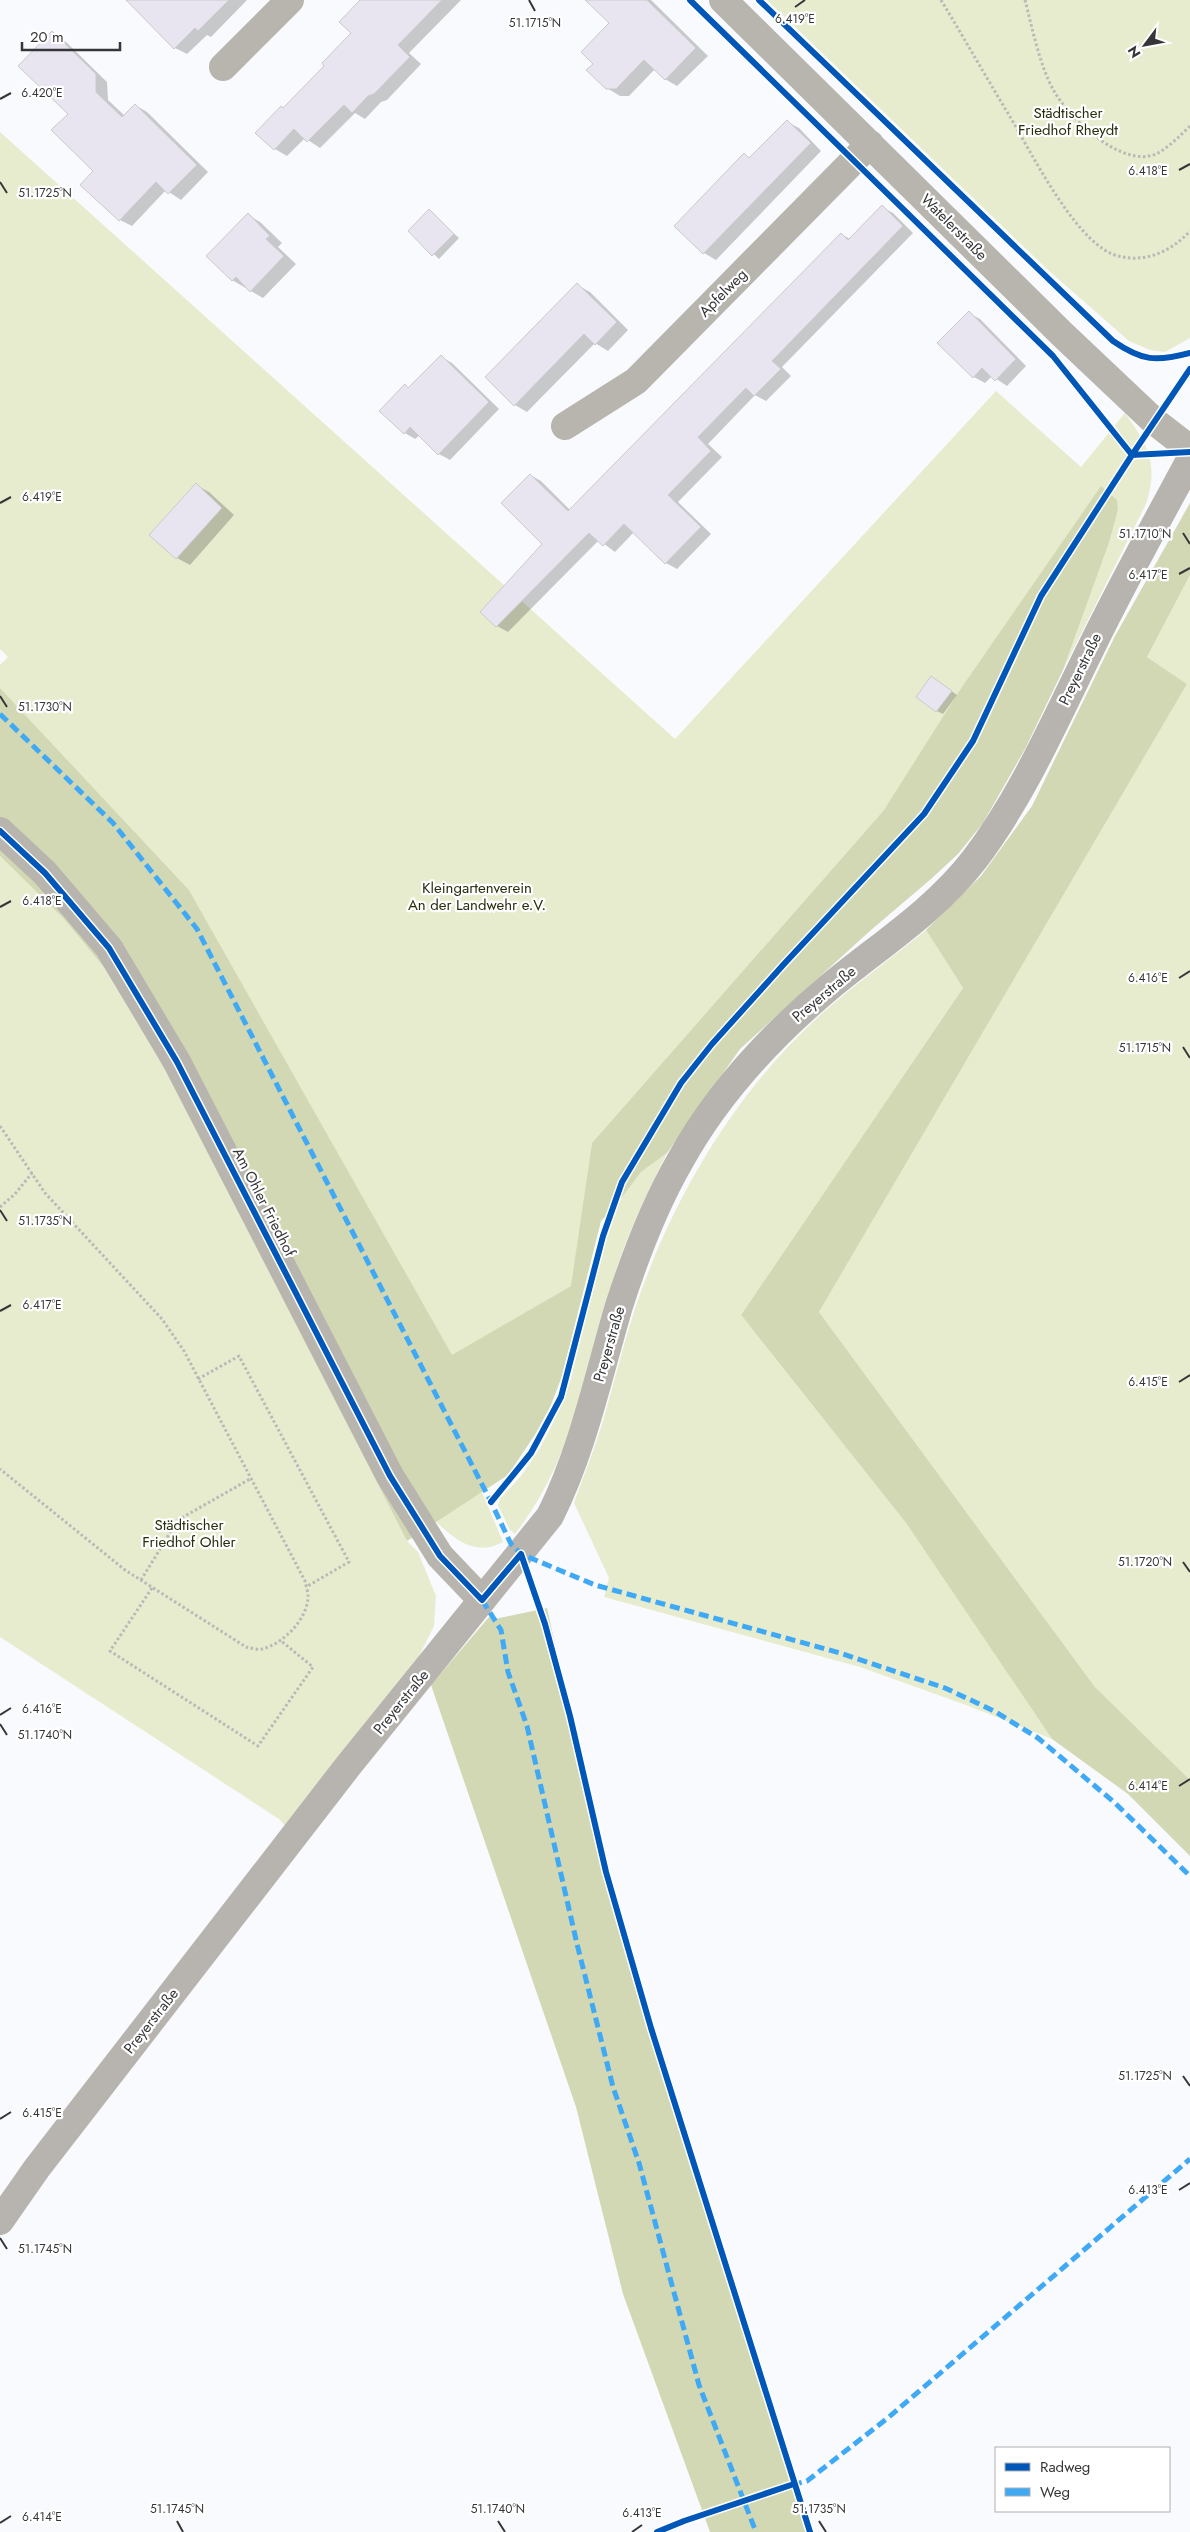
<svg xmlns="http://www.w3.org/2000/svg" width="1190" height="2532" viewBox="0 0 1190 2532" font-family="Jost,sans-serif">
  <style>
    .green { fill: #e7eccf }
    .forest { fill: #d2d8b3 }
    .shadow { fill: #0003 }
    .building { fill: #e9e5f0; stroke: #cacacd }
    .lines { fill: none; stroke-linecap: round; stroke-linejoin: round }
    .path { stroke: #bab9b6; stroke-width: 3; stroke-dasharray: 2.5 2.5; stroke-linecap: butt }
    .minor { stroke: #b8b4ae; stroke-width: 28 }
    .secondary { stroke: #b7b3ae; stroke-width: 28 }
    .quiet { stroke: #3fa9f5; stroke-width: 5; stroke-dasharray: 10 5; stroke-linecap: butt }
    .cycleway-casing { stroke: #fff; stroke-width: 9 }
    .cycleway { stroke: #0057b8; stroke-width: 6 }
    .ticks { fill: none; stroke: #353637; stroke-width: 2 }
    .labels { text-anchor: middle; stroke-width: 4.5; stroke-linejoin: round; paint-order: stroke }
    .park-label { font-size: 15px; fill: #292c0d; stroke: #fff }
    .street-label { font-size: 15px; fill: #353637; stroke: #fff }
    .ticks-label { font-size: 12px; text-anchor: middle; fill: #353637; stroke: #fff; stroke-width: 4.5; stroke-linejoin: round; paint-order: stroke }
  </style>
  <rect width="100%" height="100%" fill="#f9fafd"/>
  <path class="green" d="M 767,0 L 1190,0 L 1190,338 L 1165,352 L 1150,350 L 1129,341 L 1048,270 Z
    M 0,132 L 675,739 L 996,391 L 1081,467 L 1125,413 C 1148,445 1159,464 1146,504 L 1063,670 L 1109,543 L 1118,510 L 1102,487 L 884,810 L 592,1143 L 573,1285 L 452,1356 L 189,890 L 0,688 L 0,665 L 8,657 L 0,649 Z
    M 1190,575 L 1190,1780 L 1095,1687 L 819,1312 L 1187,684 L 1147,657 Z
    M 0,856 L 64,919 L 116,982 L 153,1047 L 407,1541 L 418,1552 L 436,1596 L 434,1626 L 417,1660 L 286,1827 L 279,1819 L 0,1637 Z
    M 926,930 L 963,988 L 741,1315 L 906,1523 L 1052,1739 L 966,1705 L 860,1667 L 604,1597 L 609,1578 L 574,1503 C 583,1477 594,1451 602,1424 C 617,1374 628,1322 648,1273 C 686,1175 747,1079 826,1010 C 858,982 893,957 926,930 Z
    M 667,1153 C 649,1189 631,1226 618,1264 C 588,1357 577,1455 515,1534 L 510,1530 L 498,1505 L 500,1499 L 521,1476 L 539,1450 L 554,1421 L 571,1379 L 590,1295 L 617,1204 L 641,1172 Z
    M 482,1492 L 503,1542 C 475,1557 456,1540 435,1521 Z"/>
  <path class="forest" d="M 1101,486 L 1117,500 L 1118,510 L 1109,543 L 1063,670 L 1025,749 L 983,823 L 958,854 L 931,879 L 871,930 L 740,1049 L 667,1153 L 641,1172 L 617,1204 L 601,1221 L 562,1376 L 551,1405 L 536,1433 L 508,1475 L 407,1541 L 153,1047 L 116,982 L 64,919 L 0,856 L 0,688 L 189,890 L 452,1355 L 571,1286 L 592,1143 L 884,810 L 960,690 Z
    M 1190,503 L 1190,575 L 1147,657 L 1187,684 L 819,1312 L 1095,1687 L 1190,1780 L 1190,1856 L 1128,1794 L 1052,1739 L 906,1523 L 741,1315 L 963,988 L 926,930 L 981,876 L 1032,806 L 1115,636 Z
    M 547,1608 L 606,1872 L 645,2009 L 810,2532 L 710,2532 L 623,2294 L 576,2107 L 431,1685 L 489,1617 L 495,1619 Z"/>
  <path class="shadow" d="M 133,0 L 247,0 L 211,37 L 207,35 L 187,54 L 175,48 Z
    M 362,0 L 461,0 L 409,53 L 421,64 L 387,100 L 381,102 L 365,119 L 355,113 L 320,148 L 305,138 L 287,156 L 275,149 L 257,133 L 284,110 L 326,66 L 352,33 Z
    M 587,0 L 651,0 L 708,56 L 677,86 L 665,79 L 655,69 L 629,96 L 620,96 L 607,88 L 595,64 L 611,23 Z
    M 52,33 L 64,40 L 107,82 L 108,100 L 125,116 L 135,105 L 147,112 L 208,172 L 181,200 L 166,190 L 132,226 L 120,220 L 95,171 L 69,114 Z
    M 787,122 L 799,128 L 821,151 L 716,260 L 704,253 L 676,226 L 744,155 L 750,158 Z
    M 882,207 L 893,213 L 913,233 L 782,367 L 791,376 L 766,401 L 755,395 L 708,444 L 722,457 L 678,502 L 711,534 L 677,569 L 666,563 L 634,532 L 615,552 L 599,540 L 508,632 L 497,626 L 544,544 L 530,475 L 541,481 L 570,510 L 841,234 L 850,239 Z
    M 429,211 L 459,238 L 439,259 L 410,231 Z
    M 248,215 L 260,222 L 282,243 L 278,247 L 296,264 L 263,298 L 232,280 Z
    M 577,285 L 590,292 L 628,330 L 608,351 L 595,343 L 527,412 L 515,405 Z
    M 969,313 L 980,319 L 1026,366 L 1007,386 L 992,376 L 985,383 L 974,377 Z
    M 441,357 L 452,363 L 499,409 L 450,460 L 439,454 L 420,435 L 415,439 L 405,433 L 381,411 L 405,386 L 409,389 Z
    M 196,485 L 209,492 L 234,515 L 190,565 L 177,558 Z
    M 937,681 L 957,695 L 943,714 L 937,711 Z"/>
  <path class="building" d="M 126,0 L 229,0 L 198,31 L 195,28 L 174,49 Z
    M 360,0 L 442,0 L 398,45 L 410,57 L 374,94 L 368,96 L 352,113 L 344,105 L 307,142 L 294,129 L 274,150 L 255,133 L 281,106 L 283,108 L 324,66 L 322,63 L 351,33 L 339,22 Z
    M 585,0 L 647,0 L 696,48 L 665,80 L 644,60 L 616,89 L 606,89 L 586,70 L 593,64 L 581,52 L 609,23 Z
    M 52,31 L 96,74 L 96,92 L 122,117 L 135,104 L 197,165 L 168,194 L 156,182 L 119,221 L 80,185 L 93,171 L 51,130 L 68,114 L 18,66 Z
    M 787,120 L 811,143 L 703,254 L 674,226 L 744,153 L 749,158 Z
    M 882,205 L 903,226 L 772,361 L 781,369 L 754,396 L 746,388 L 698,437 L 711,451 L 668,495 L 701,527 L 665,564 L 624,524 L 603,546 L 589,533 L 496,627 L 480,612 L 542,544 L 501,503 L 530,474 L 568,511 L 841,233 L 848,240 Z
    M 429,209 L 454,234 L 432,256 L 408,231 Z
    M 248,213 L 270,236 L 266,239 L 284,256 L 250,292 L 236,277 L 232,281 L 206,256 Z
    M 577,283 L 617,322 L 595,345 L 584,334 L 514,406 L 485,377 Z
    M 969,311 L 1016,359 L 995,381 L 982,368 L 973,378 L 937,343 Z
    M 441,355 L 489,402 L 438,455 L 410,427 L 404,434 L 379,411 L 405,384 L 408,388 Z
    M 196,483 L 222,508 L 176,559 L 149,535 Z
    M 931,676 L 952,691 L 936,712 L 916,697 Z"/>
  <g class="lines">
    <path class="path" d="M 941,0 C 964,38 986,77 1009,115 C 1031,152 1073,237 1112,254 C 1141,265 1170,253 1190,231
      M 1025,0 C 1032,27 1040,67 1054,91 C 1069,118 1124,171 1158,153 C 1169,147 1181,135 1190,126
      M 0,1126 L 45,1193 L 162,1319 L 184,1351 L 305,1581 C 306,1586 308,1592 308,1596 C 308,1619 283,1644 262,1649 C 257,1650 251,1648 246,1647 L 125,1570 L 0,1469
      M 0,1207 L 15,1194 L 32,1173
      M 198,1379 L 239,1356 L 349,1562 L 306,1587
      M 141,1580 L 178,1520 L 250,1479
      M 152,1588 L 110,1651 L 258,1746 L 313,1667 L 280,1640"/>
    <path class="minor" d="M 723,0 L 1063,335 L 1154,421 L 1190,449
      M 223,67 L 290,0
      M 565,426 L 636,381 L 870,144
      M 0,831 L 45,873 L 109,948 L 177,1062 L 390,1476 L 440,1556 L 482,1600"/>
    <path class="secondary" d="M 0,2221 L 37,2168 L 348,1766 L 550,1516 C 583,1450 598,1377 619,1306 C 635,1256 654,1206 680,1161 C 717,1094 769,1038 827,989 C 877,947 934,912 974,860 C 1022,797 1055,721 1090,650 C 1121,586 1156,523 1190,460"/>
    <path class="quiet" d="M 0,714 L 113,823 L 197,929 L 491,1502 L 511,1544 L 521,1554 L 595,1585 L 840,1653 L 945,1688 L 994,1711 L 1038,1738 L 1115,1803 L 1190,1876
      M 482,1600 L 501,1630 L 508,1672 L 527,1726 L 577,1944 L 613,2087 L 639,2163 L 699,2385 L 756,2532
      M 792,2485 L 807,2481 L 889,2417 L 1190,2159"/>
    <g class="cycleway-casing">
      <path id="cycleway" d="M 690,0 L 1053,356 L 1132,455 L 1190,369
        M 759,0 L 1113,341 C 1142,361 1156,362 1190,353
        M 0,831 L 45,873 L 109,948 L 177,1062 L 390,1476 L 440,1556 L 482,1600 L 521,1554
        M 491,1502 L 531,1453 L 561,1397 L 603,1236 L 622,1182 L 681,1083 L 712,1044 L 784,964 L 924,814 L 973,741 L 1041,596 L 1132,455 L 1190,452
        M 521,1554 L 545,1624 L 570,1716 L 606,1872 L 651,2028 L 810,2532
        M 657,2532 L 684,2521 L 794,2484"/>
    </g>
    <use href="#cycleway" class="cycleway"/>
  </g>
  <path class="ticks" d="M 529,0 L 535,11M 795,7 L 805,0M 0,99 L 11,93M 1179,170 L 1190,164M 0,182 L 7,193M 0,503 L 11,497M 1183,533 L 1190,544M 1179,574 L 1190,568M 0,696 L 7,707M 0,907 L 11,901M 1179,978 L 1190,971M 1183,1047 L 1190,1058M 0,1210 L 7,1221M 0,1311 L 11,1305M 1179,1382 L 1190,1375M 1183,1562 L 1190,1572M 0,1715 L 11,1708M 0,1724 L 7,1735M 1179,1786 L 1190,1779M 1183,2076 L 1190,2086M 0,2119 L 11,2112M 1179,2190 L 1190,2183M 0,2238 L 7,2249M 177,2521 L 183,2532M 498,2521 L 505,2532M 819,2521 L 826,2532M 0,2523 L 11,2516M 632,2532 L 642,2525"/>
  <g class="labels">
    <g class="park-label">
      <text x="1068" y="118">Städtischer<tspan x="1068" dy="17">Friedhof Rheydt</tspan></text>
      <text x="477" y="893">Kleingartenverein<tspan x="477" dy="17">An der Landwehr e.V.</tspan></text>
      <text x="189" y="1530">Städtischer<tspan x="189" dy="17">Friedhof Ohler</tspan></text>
    </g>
    <g class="street-label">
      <text transform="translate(954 227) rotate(45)" y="5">Watelerstraße</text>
      <text transform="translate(723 293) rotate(-45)" y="5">Apfelweg</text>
      <text transform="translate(1080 669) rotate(-64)" y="5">Preyerstraße</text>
      <text transform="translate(824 994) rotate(-40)" y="5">Preyerstraße</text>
      <text transform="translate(264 1202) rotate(63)" y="5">Am Ohler Friedhof</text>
      <text transform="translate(609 1344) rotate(-74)" y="5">Preyerstraße</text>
      <text transform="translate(401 1702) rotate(-51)" y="5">Preyerstraße</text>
      <text transform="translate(151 2021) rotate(-52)" y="5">Preyerstraße</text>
    </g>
  </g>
  <g class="ticks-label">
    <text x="795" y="23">6.419°E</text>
    <text x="535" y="27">51.1715°N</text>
    <text x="42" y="97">6.420°E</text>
    <text x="1148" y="175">6.418°E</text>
    <text x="45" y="197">51.1725°N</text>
    <text x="42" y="501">6.419°E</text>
    <text x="1145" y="538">51.1710°N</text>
    <text x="1148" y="579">6.417°E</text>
    <text x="45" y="711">51.1730°N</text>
    <text x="42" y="905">6.418°E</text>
    <text x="1148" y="982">6.416°E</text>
    <text x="1145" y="1052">51.1715°N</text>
    <text x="45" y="1225">51.1735°N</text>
    <text x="42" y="1309">6.417°E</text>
    <text x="1148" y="1386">6.415°E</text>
    <text x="1145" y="1566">51.1720°N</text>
    <text x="42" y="1713">6.416°E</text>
    <text x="45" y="1739">51.1740°N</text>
    <text x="1148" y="1790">6.414°E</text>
    <text x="1145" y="2080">51.1725°N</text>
    <text x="42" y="2117">6.415°E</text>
    <text x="1148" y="2194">6.413°E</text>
    <text x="45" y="2253">51.1745°N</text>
    <text x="177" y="2513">51.1745°N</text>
    <text x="498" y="2513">51.1740°N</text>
    <text x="819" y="2513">51.1735°N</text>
    <text x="642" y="2517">6.413°E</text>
    <text x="42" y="2521">6.414°E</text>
  </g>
  <rect x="995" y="2447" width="175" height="65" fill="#ffffff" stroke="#aeafaf"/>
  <rect x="1005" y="2463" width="25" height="8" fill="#0057b8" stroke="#aeafaf"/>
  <text x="1040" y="2472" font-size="15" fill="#353637">Radweg</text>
  <rect x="1005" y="2488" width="25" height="8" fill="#3fa9f5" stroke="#aeafaf"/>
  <text x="1040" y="2497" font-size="15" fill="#353637">Weg</text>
  <g transform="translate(1145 45) rotate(238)" stroke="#ffffff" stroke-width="4" paint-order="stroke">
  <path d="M0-4L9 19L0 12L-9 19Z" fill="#353637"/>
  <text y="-8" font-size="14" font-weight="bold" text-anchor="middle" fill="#353637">N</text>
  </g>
  <path d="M22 42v8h98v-8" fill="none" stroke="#353637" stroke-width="2.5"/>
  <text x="30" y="42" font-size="15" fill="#353637" stroke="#ffffff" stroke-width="4" paint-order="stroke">20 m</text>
</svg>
